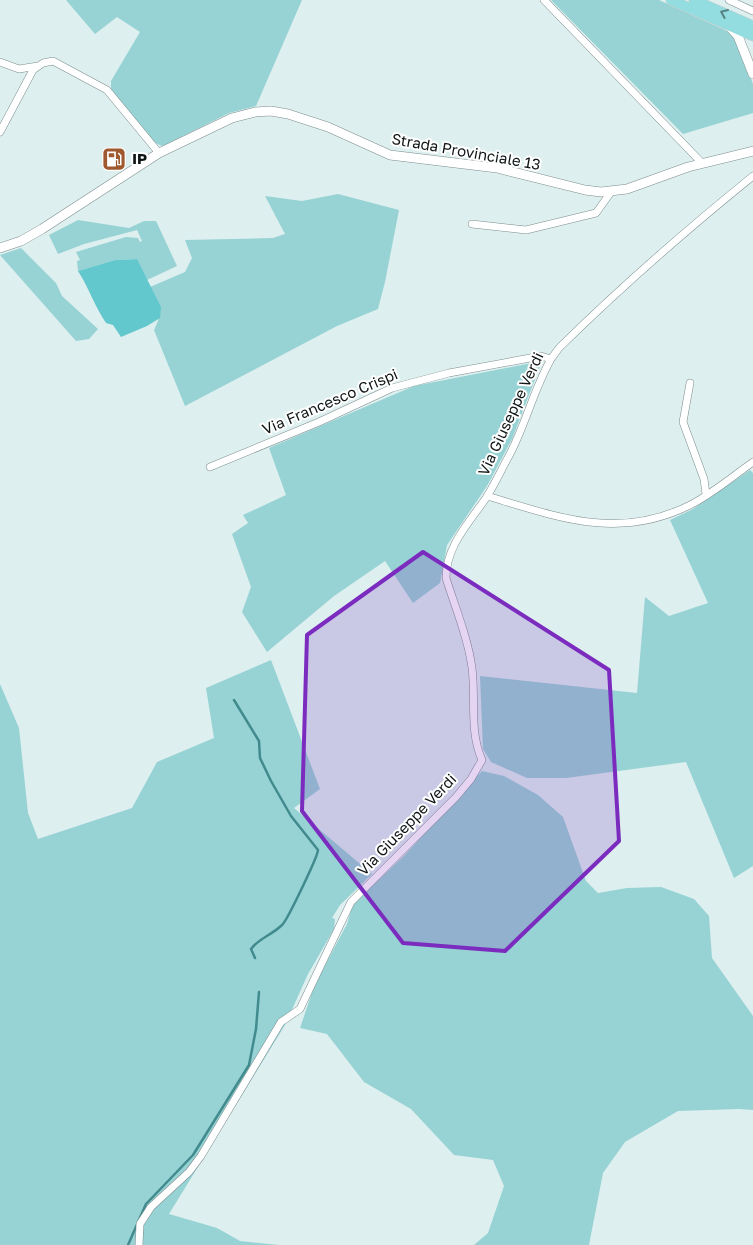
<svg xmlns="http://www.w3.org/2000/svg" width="753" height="1245" viewBox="0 0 753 1245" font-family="'Golos Text',sans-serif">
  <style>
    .green { fill: #97d2d4 }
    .forest { fill: #63c8cd }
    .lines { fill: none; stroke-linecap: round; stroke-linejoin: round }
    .stream { stroke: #418b8e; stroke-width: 2.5 }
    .minor-casing { stroke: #7d8d8e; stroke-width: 8 }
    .secondary-casing { stroke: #7d8d8e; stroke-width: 10 }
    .primary-casing { stroke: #cacccc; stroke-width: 11 }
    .minor { stroke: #fff; stroke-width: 7 }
    .secondary { stroke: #fff; stroke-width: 9 }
    .primary { stroke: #93dde0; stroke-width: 10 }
    .oneway { stroke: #588385 }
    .marked { fill: #7b2cbf; fill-opacity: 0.2; stroke: #7b2cbf; stroke-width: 4; stroke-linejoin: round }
    .labels { text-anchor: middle; stroke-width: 4; stroke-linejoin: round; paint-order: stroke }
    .street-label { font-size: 15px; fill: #0f1515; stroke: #fff }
    .poi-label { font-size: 15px; font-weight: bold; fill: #0f1515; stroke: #fff; text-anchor: start }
  </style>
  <rect width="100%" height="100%" fill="#ddefef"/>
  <path class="green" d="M 66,0 L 302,0 L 256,106 L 229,113 L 163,146 C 146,143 123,104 111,89 L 111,81 L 140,32 L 117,17 L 95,34 Z
    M 551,0 L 659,0 L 725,30 L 736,39 L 753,84 L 753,113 L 683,134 Z
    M 338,194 L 399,210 L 385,282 L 378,309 L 337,326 L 185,406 L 154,330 C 164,310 160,305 150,287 L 185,272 L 192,258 L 185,240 L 273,238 L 285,234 L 265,196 L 302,201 Z
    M 78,220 L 129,228 L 144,221 L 156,221 L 177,266 L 147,280 L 136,259 L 115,260 L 78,271 L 77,261 L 80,260 L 76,252 L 126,237 L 138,238 L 140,242 L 142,241 L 137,230 L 84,244 L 58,254 L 49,235 Z
    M 21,248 L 56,283 L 62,296 L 98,329 L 89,339 L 76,341 L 0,255 Z
    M 542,361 L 512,439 L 487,486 L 447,545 L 440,583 L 413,603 L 385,561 L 334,596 L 267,652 L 242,612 L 251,587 L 232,534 L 248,523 L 243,515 L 286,495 L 269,448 L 414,386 Z
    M 750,470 L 753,473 L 753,866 L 734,878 L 686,762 L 566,778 L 527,778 L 491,762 L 483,749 L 480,676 L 637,693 L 645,597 L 669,616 L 708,603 L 670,520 L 693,509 Z
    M 271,660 L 320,789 L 294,808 L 372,874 L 340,905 L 332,918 L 335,919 L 334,929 L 308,974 L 285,1025 L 169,1214 L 217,1228 L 240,1241 L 279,1245 L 0,1245 L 0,684 L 19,728 L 28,813 L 38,839 L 132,808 L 157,762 L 214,738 L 206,688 Z
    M 482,771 L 504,776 L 538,795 L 563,817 L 586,881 L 598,893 L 627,888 L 661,887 L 694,899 L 709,916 L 712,958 L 753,1016 L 753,1110 L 739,1109 L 678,1111 L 625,1142 L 603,1173 L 589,1245 L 474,1245 L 488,1233 L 504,1186 L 493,1160 L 454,1155 L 411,1109 L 364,1082 L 327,1034 L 300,1028 L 315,984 L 347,924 L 353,904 L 404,856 Z"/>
  <path class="forest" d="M 137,259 L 161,307 L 160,318 L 147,326 L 121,337 L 113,325 L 106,323 C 95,307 89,288 78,271 L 115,260 Z"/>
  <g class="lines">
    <path class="stream" d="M 234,700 L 259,741 L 260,758 L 271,781 L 291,816 L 318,850 C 318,856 287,921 282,925 C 272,935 259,938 251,949 L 255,958
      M 128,1245 L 146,1204 L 193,1155 L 249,1065 L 256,1029 L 259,992"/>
    <g class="minor-casing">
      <path id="minor" d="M 544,0 L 702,163
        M 729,0 L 753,11
        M 0,62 L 19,69 L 38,66
        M 0,132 L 33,70 L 43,63 L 53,61 L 107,90 L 159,153
        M 472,224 L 526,230 L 596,213 L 611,192
        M 690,383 L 683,422 L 704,479 L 706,494
        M 210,467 L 319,422 L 392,388 L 449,373 L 541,356 L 551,359
        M 487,496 C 558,517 619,541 690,505 C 712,494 733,476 753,462
        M 139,1245 L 140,1224 L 151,1207 L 189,1172 L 201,1156 L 281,1022 L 300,1009 L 351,902 L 456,797 L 471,779 L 482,760 C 469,731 476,699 472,668 C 468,638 455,607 446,578 C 446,546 469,523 486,498 C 495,484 502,468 510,454 C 526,423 534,389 551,359 L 559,348 C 621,287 685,231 753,176"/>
    </g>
    <g class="secondary-casing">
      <path id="secondary" d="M 730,27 L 738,36 L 753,74
        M 0,248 L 21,241 L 42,229 L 159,153 L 232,118 L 255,112 L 271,111 L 288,114 L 328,127 L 390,155 L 497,168 L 585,190 L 601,192 L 627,189 L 688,167 L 753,151"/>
    </g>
    <g class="primary-casing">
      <path id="primary" d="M 671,0 L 753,36
        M 694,0 L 753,26"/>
    </g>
    <use href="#minor" class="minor"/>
    <use href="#secondary" class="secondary"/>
    <use href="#primary" class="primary"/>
  </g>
  <defs><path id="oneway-chevron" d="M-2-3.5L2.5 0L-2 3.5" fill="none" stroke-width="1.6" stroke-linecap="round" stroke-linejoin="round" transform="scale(1.25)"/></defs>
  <use class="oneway" href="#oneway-chevron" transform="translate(724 13) rotate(-157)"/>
  <path class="marked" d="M 423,552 L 609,670 L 619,841 L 505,951 L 403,943 L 302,811 L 307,635 Z"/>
  <defs>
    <g id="fuel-square" transform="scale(1.25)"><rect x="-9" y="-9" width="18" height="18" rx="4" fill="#9f592e" stroke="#fff"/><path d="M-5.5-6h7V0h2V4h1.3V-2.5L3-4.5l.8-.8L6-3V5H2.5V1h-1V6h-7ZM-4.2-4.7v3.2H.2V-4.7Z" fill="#fff"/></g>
  </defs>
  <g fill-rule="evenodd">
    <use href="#fuel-square" x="114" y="159"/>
  </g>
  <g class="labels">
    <g class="street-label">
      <text transform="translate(466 152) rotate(10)" y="5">Strada Provinciale 13</text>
      <text transform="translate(330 402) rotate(-23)" y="5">Via Francesco Crispi</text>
      <text transform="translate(511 414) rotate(-65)" y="5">Via Giuseppe Verdi</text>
      <text transform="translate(407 825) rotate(-46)" y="5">Via Giuseppe Verdi</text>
    </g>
    <g class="poi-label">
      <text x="132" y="164">IP</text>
    </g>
  </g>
</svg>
